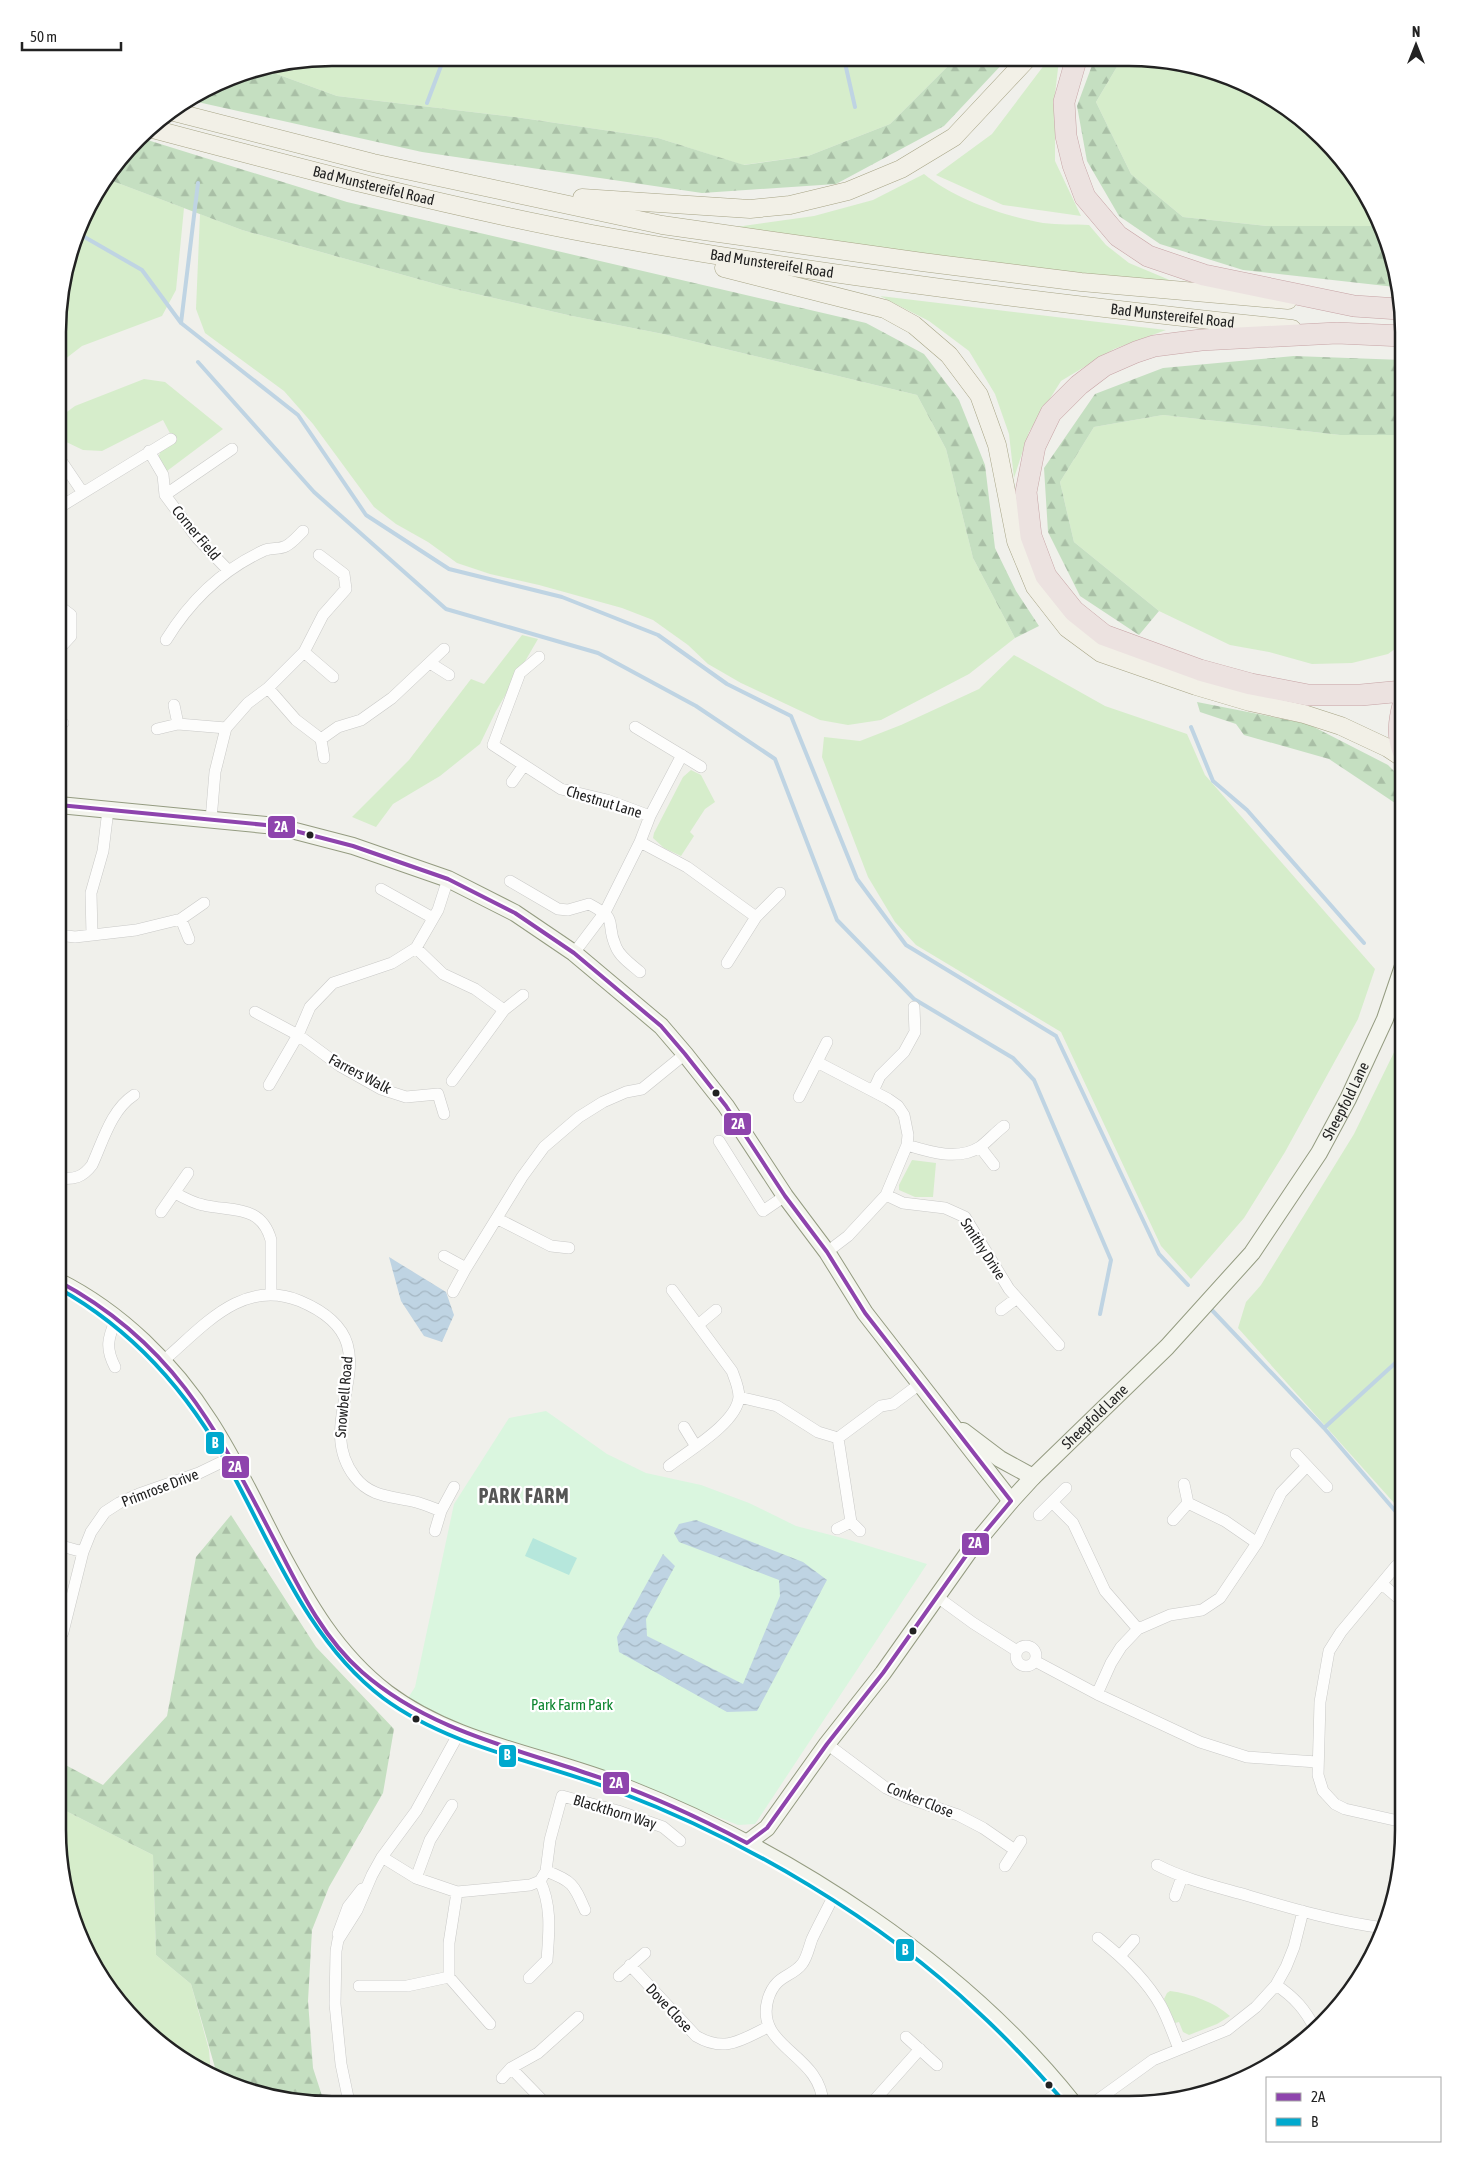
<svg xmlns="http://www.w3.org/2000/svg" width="1461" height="2162" viewBox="0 0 1461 2162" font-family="'Asap Condensed',sans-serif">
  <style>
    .grass { fill: #d6edcb }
    .forest { fill: url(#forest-firs) }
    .park { fill: #daf6df }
    .pitch { fill: #b6e7dc }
    .water { fill: url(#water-waves) }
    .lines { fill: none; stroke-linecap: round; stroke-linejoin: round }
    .stream { stroke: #bfd4e3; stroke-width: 4 }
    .street-casing { stroke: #c9c9c7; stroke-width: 12 }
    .secondary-casing { stroke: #949b81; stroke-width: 18 }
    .primary-casing { stroke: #a7a486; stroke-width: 19 }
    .highway-casing { stroke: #c6a3a5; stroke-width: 22 }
    .street { stroke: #fdfdfc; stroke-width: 11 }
    .secondary { stroke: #f3f4ed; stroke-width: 16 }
    .primary { stroke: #f2f0e7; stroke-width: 18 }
    .highway { stroke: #ece2e0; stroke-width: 21 }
    .bus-1-casing { stroke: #fff; stroke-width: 8 }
    .bus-2-casing { stroke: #fff; stroke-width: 8 }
    .bus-1 { stroke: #8e44ad; stroke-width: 4 }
    .bus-2 { stroke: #00a9ce; stroke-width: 4 }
    .bus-dot { fill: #222; stroke: #fff; stroke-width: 2 }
    .labels { text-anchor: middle; stroke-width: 4.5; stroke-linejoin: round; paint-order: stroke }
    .street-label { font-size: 15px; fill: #222; stroke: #fff }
    .park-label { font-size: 15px; fill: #0b842e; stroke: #fff }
    .district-label { font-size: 20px; font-weight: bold; letter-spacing: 1px; fill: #555; stroke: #fff }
    .rim { fill: none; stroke: #222; stroke-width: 2.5 }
    .line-badge { stroke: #fff; stroke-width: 2 }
    .badge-label { font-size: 14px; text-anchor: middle; font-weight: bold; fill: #fff }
  </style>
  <defs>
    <pattern id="forest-firs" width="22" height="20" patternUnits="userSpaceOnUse" patternTransform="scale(1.25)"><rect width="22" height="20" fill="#c5dfc1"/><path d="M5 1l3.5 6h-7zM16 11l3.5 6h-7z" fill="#a9bfa6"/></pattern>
    <pattern id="water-waves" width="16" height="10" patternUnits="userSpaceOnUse" patternTransform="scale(1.25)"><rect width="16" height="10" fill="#bfd4e3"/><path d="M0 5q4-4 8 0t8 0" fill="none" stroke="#a4b6c2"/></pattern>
  </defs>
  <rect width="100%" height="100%" fill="#f0f0eb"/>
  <path class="grass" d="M 332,58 L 955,59 L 890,124 L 808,156 L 743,165 L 658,138 L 522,118 L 337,96 L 263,69 Z
    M 1048,60 L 1059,60 L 1055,94 L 1055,161 L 1081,216 L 1003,205 L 936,175 L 992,134 Z
    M 1121,60 L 1165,60 L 1234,79 L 1296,114 L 1347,165 L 1382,226 L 1267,226 L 1183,217 L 1131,174 L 1096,102 Z
    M 924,174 C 955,199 1003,216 1043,223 C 1058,225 1074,224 1089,225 L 1106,245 L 1129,263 L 1172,281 L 1002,266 L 736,227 L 814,216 L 873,200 Z
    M 107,179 L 184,208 L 176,290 L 162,316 L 82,346 L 60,363 L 60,296 L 94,195 Z
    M 200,214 L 242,230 L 450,288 L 572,316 L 663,334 L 917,395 L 946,449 L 973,558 L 1015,638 L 969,674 L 881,720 L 848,725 L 820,720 L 741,683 L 708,664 L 688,645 L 653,620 L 622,608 L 539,585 L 490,574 L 457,563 L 428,542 L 396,524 L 374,507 L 313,424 L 284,391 L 205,333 L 196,309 Z
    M 880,296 L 1166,330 L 1114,349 L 1061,381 L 1029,432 L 1014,478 L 1009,434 L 995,394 L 969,351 L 929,321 Z
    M 144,379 L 165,382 L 223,429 L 167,471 L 158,458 L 161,450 L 173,439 L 163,420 L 102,451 L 83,450 L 60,439 L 60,417 L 75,406 Z
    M 1163,415 L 1340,435 L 1403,435 L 1403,643 L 1388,654 L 1352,663 L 1312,664 L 1269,652 L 1230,645 L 1159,611 L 1074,542 L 1060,482 L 1094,427 Z
    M 522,635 L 538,639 L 496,711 L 480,744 L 440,776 L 393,804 L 376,827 L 352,817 L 409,760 L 471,679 L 484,684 Z
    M 1014,655 L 1105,706 L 1187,734 L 1205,775 L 1375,969 L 1358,1019 L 1285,1152 L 1244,1218 L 1191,1279 L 1161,1246 L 1061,1032 L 916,945 L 895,922 L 868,877 L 822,757 L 824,737 L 860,741 L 901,725 L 979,689 Z
    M 691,770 L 701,775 L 715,802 L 705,809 L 690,832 L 694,836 L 681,856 L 664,848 L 653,838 L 654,833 L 683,777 Z
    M 1403,1034 L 1403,1513 L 1238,1328 L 1246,1302 L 1261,1285 L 1354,1134 Z
    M 912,1160 L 936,1163 L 933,1197 L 915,1197 L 899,1190 L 899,1185 Z
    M 58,1807 L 153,1855 L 156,1955 L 191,1984 L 209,2050 L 211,2074 L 165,2048 L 114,1997 L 79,1935 L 58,1830 Z
    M 1170,1991 C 1192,1994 1214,2002 1230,2016 L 1217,2024 L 1189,2035 L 1183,2032 L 1179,2022 L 1175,2023 L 1164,1999 L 1167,1993 Z"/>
  <path class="forest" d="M 955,59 L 1007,59 L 944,126 L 836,184 L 702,193 L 422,152 L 193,101 L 243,72 L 263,69 L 337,96 L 522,118 L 658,138 L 744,165 L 808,156 L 890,124 Z
    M 1094,60 L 1121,60 L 1096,102 L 1131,174 L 1183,217 L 1267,226 L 1382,226 L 1395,287 L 1243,270 L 1160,244 L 1119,216 L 1087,161 L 1077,106 Z
    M 141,138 L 347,202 L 866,323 L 924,354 L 959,400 L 985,465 L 995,548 L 1016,591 L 1039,626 L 1015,638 L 973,558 L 946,449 L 917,395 L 663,334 L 572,316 L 450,288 L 242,230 L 107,179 Z
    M 1294,356 L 1403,360 L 1403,435 L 1340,435 L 1163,415 L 1094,427 L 1060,482 L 1074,542 L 1159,611 L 1139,635 L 1080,596 L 1048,532 L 1044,468 L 1095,394 L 1163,368 Z
    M 1197,702 L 1308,724 L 1388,765 L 1403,780 L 1403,804 L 1401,807 L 1329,759 L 1244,735 L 1236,724 L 1200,712 Z
    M 231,1515 L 316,1647 L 394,1729 L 383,1793 L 329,1887 L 312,1930 L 308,2001 L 313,2068 L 324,2102 L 296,2102 L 227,2084 L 218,2078 L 191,1984 L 156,1955 L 153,1855 L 58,1807 L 58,1761 L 103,1785 L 167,1716 L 196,1557 Z"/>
  <path class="park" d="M 546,1411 L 607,1454 L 646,1473 L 701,1485 L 749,1503 L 796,1526 L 846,1539 L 927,1564 L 755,1824 L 738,1825 L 602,1771 L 471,1730 L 408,1698 L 415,1687 L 454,1504 L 509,1418 Z"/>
  <path class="pitch" d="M 533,1538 L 577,1558 L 569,1575 L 525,1556 Z"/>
  <path class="water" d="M 389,1257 L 446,1292 L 454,1315 L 442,1342 L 424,1336 L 401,1301 Z
    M 696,1520 L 803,1562 L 827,1580 L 757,1711 L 727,1712 L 619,1652 L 617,1637 L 663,1554 L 675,1566 L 646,1619 L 647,1636 L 743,1684 L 780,1596 L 779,1580 L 679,1542 L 674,1533 L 679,1524 Z"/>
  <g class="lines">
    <path class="stream" d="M 845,63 L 855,107
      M 427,103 L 444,58
      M 81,235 L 142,270 L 181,323 L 298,415 L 366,515 L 449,569 L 562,597 L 658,635 L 727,684 L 791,716 L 857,879 L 906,945 L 1056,1036 L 1159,1254 L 1188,1285
      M 181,323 L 198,183
      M 198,362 L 314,492 L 446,609 L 598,653 L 696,706 L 775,759 L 837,920 L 914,999 L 1013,1058 L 1034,1080 L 1111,1260 L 1100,1314
      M 1191,727 L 1213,781 L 1247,810 L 1364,943
      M 1209,1307 L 1324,1428 L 1403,1520
      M 1324,1428 L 1403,1356"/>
    <g class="street-casing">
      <path id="street" d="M 149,451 L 163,475 L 165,495 L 197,538 L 228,570
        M 60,459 L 83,493
        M 165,495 L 232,449
        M 60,507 L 171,439
        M 166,640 C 190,601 222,570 263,551 C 270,547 279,550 286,546 C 292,543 298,536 303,531
        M 59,649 L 71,636 L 71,615 L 59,606
        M 304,652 L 333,677
        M 539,657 L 520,673 L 493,745 L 561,789 L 607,800 L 650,816
        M 430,663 L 449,675
        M 268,688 L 296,720 L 321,739 L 324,758
        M 174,705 L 178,724
        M 59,721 L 63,723
        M 635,727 L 701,767
        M 157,729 L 178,724 L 226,728
        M 321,739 L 338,727 L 361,720 L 392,698 L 444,649
        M 512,782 L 524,765
        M 211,820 L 215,772 L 226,728 L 248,703 L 268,688 L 304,652 L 323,615 L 346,589 L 344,574 L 319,555
        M 640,842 L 687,867 L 756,917
        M 510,881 L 558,909 L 568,910 L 589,904 C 621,921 604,920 616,947 C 620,957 632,965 640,972
        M 381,889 L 433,918
        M 181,919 L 189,939
        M 59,935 L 75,937 L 136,930 L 181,919 L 204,903
        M 92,935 L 91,893 L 103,851 L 108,810
        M 416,948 L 443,974 L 475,989 L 504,1010
        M 574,953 L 605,912 L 640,842 L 650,816 L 682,755
        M 727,963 L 756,917 L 780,893
        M 255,1012 L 298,1035 L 340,1066 L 381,1089 L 406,1097 L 438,1094 L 444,1114
        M 817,1062 L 888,1099 L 898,1106 L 904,1115 L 908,1135 L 907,1145 L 886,1195 L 848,1236 L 827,1252
        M 452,1081 L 504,1010 L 523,995
        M 269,1085 L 298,1035 L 310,1007 L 333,983 L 392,963 L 416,948 L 438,910 L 448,879
        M 873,1091 L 880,1076 L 904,1052 L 915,1032 L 914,1007
        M 799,1097 L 827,1042
        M 719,1141 L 763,1211 L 785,1196
        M 907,1145 C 930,1152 958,1161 980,1147 C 988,1141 996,1132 1004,1126
        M 980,1147 L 994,1165
        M 59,1178 C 74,1180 83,1177 92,1165 C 103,1141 111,1110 134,1095
        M 175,1193 C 184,1198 193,1203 203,1205 C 232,1212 261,1204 271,1240 L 271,1294
        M 886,1195 L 903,1203 L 945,1208 L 965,1217 L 1009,1289 L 1059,1345
        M 161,1212 L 188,1173
        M 498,1219 L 551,1246 L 569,1248
        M 444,1256 L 466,1268 L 453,1292
        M 466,1268 L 522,1177 L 544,1147 L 579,1117 L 603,1102 L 626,1092 L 642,1089 L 685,1054
        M 1001,1310 L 1017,1298
        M 698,1325 L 716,1310
        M 163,1361 C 202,1328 242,1277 300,1301 C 402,1344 307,1415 355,1477 C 371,1498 393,1496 416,1502 C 424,1504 433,1508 441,1511
        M 115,1367 C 105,1348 108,1338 116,1319
        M 739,1397 L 777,1406 L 818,1432 L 838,1438 L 881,1406 L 893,1404 L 921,1383
        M 684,1427 L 695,1445
        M 838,1438 L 851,1522
        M 1296,1454 L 1327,1487
        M 669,1466 C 688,1451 737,1423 739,1397 C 739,1388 735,1379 732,1371 L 672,1290
        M 1184,1484 L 1188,1503 L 1225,1521 L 1257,1543
        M 1052,1502 L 1073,1523 L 1105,1591 L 1138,1629
        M 1039,1515 L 1066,1488
        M 1173,1520 L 1188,1503
        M 837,1529 L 851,1522 L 860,1531
        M 435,1531 L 441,1511 L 454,1487
        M 58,1545 L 83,1552
        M 1396,1566 L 1341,1632 L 1329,1651 L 1320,1702 L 1318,1775 L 1323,1791 L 1335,1804 L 1345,1809 L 1403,1822
        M 1382,1584 L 1403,1602
        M 936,1596 L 973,1623 L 1017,1651
        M 58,1642 L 63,1632 L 83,1552 L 91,1532 L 105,1512 L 119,1503 L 139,1494 L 199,1473 L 230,1458
        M1016 1656a10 10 0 1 1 20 0a10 10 0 1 1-20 0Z
        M 1035,1661 L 1097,1694 L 1200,1742 L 1247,1757 L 1317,1762
        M 1097,1694 L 1111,1663 L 1121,1647 L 1138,1629 L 1170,1615 L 1202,1610 L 1220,1598 L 1257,1543 L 1281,1493 L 1307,1466
        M 827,1744 L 886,1788 L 908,1798 L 958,1815 L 983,1828 L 1015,1850
        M 382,1857 L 416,1878 L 457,1892 L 530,1885 L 540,1881 L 546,1871 L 550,1840 L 562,1796 L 618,1811 L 663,1827 L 680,1841
        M 1157,1865 C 1186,1880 1218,1887 1249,1896 C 1293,1909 1338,1922 1384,1928
        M 1005,1866 L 1021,1841
        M 546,1871 C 573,1881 574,1885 585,1910
        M 416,1878 L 430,1840 L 452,1805
        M 1175,1896 L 1182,1877
        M 338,1934 L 348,1907 L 362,1889
        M 1098,1938 C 1121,1956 1146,1979 1161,2006 C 1168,2019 1173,2034 1179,2049
        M 1120,1956 L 1134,1940
        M 630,1965 L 696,2036 C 725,2053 741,2040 768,2027
        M 619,1976 L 645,1953
        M 449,1977 L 490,2024
        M 529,1978 L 547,1960 C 549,1933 552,1906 540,1881
        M 1276,1985 C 1294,1997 1305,2009 1315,2029
        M 359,1986 L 407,1986 L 449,1977 L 449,1943 L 457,1892
        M 906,2037 L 937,2065
        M 511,2068 L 545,2103
        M 502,2078 L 511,2068 L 538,2053 L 578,2017
        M 349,2102 L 341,2064 L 335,2004 L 336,1951 L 338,1940 L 357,1910 L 372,1875 L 382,1857 L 416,1811 L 459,1733
        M 823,2104 C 821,2053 754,2048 768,1999 C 776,1974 791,1978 802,1964 C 807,1958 809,1947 812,1939 C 819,1924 827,1910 834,1895
        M 871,2104 L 920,2049
        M 1092,2104 L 1153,2060 L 1227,2030 L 1256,2007 L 1276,1985 L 1286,1967 L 1294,1947 L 1303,1911"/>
    </g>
    <g class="secondary-casing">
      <g id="secondary">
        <path d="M 59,805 L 276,826 L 353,846 L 448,879 L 515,913 L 574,953 L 661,1026 L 685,1054 L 726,1106 L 785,1196 L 827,1252 L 865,1313 L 1011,1501"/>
        <path d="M 58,1281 C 120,1312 173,1364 210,1422 C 236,1462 256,1506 278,1548 C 307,1602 336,1654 387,1693 C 456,1745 546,1755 625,1787 C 790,1852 963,1964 1074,2104"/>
        <path d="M 963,1431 L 1000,1459 L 1033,1477"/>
        <path id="s1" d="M 747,1843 L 767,1828 L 827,1744 L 883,1673 L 970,1550 L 1011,1501 L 1033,1477 L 1167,1347 L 1252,1253 L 1319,1153 L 1348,1099 L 1385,1019 L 1403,966"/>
      </g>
    </g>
    <g class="primary-casing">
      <g id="primary">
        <path d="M 174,112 L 373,163 L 662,225 L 922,262 L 1081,282 L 1288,300"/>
        <path id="s2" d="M 149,128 C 296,167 443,206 592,234 C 824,276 1057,304 1292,329"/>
        <path d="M 582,198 L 750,209 L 790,205 L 848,191 L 901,169 L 954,137 L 1027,59"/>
        <path d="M 724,268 L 885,309 L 914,325 L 949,355 L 979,395 L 997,445 L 1016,541 L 1035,587 L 1067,628 L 1101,653 L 1196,686 L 1250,702 L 1304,714 L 1341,726 L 1388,748 L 1403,758"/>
      </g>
    </g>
    <g class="highway-casing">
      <path id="highway" d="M 1076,60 L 1064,102 L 1066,136 L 1073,165 L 1085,197 L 1118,236 L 1148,256 L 1204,275 L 1354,306 L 1399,309
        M 1403,691 L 1361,695 L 1308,695 L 1251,684 L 1200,670 L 1104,635 L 1074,611 L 1046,576 L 1031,536 L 1026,492 L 1035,446 L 1051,413 L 1079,385 L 1104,366 L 1136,352 L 1154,346 L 1201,340 L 1337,333 L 1403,336
        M 1403,751 C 1397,735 1399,721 1403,705"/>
    </g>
    <use href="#street" class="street"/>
    <use href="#secondary" class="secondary"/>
    <use href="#primary" class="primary"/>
    <use href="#highway" class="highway"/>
    <g class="bus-1-casing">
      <path id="bus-1" d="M 58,1281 C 176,1344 218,1432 277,1545 C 300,1590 323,1638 362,1672 C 427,1729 510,1747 589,1774 C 644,1792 696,1816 747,1843 L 767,1828 L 827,1744 L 883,1673 L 970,1550 L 1011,1501 L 865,1313 L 827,1252 L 785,1196 L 726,1106 L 685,1054 L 661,1026 L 574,953 L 515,913 L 448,879 L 353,846 L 276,826 L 59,805"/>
    </g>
    <g class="bus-2-casing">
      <path id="bus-2" d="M 58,1288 C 135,1331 190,1394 231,1471 C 274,1550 309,1642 383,1698 C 452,1749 541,1761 619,1792 C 745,1840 880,1919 978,2012 C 1010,2041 1038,2072 1066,2104"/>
    </g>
    <use href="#bus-1" class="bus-1"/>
    <use href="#bus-2" class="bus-2"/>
  </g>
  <g class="bus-dot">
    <circle cx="310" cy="835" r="4.5"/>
    <circle cx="716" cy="1093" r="4.5"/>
    <circle cx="913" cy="1631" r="4.5"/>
    <circle cx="416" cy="1719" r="4.5"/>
    <circle cx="1049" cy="2085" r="4.5"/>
  </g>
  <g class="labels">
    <g class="street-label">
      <text dy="5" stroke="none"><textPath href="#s2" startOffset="232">Bad Munstereifel Road</textPath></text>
      <text dy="5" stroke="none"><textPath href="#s2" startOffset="638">Bad Munstereifel Road</textPath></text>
      <text dy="5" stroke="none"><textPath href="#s2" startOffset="1042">Bad Munstereifel Road</textPath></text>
      <text transform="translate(196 533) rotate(50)" y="5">Corner Field</text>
      <text transform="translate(604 802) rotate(17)" y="5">Chestnut Lane</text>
      <text transform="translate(360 1074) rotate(28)" y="5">Farrers Walk</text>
      <text dy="5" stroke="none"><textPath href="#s1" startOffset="958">Sheepfold Lane</textPath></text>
      <text transform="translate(983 1249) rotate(57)" y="5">Smithy Drive</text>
      <text transform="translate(344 1397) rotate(-85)" y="5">Snowbell Road</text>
      <text dy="5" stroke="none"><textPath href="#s1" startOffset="552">Sheepfold Lane</textPath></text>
      <text transform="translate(160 1488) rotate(-21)" y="5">Primrose Drive</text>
      <text transform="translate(920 1800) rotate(22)" y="5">Conker Close</text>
      <text transform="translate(615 1812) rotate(17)" y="5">Blackthorn Way</text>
      <text transform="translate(669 2008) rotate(47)" y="5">Dove Close</text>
    </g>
    <g class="park-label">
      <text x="572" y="1710">Park Farm Park</text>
    </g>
    <g class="district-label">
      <text x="524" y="1503">PARK FARM</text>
    </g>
  </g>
  <path d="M0 0H1461V2162H0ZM332 66H1129A266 266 0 0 1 1395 332V1830A266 266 0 0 1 1129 2096H332A266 266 0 0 1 66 1830V332A266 266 0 0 1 332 66Z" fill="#fff" fill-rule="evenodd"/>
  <path class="rim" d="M332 66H1129A266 266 0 0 1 1395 332V1830A266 266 0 0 1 1129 2096H332A266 266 0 0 1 66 1830V332A266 266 0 0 1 332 66Z"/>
  <g class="line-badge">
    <rect x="267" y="815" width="29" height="24" rx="5" fill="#8e44ad"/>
    <rect x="723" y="1112" width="29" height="24" rx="5" fill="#8e44ad"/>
    <rect x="205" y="1431" width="20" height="24" rx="5" fill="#00a9ce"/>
    <rect x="221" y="1455" width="29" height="24" rx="5" fill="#8e44ad"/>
    <rect x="961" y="1532" width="29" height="24" rx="5" fill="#8e44ad"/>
    <rect x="498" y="1744" width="19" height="24" rx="5" fill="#00a9ce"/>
    <rect x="602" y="1771" width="28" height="24" rx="5" fill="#8e44ad"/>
    <rect x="895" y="1938" width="20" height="24" rx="5" fill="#00a9ce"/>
  </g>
  <g class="badge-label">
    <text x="281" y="832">2A</text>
    <text x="738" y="1129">2A</text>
    <text x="215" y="1448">B</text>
    <text x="235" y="1472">2A</text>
    <text x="975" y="1548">2A</text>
    <text x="507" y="1760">B</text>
    <text x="616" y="1788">2A</text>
    <text x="905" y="1955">B</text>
  </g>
  <rect x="1266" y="2077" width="175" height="65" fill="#ffffff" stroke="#a7a7a7"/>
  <rect x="1276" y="2093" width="25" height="8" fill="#8e44ad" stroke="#a7a7a7"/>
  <text x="1311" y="2102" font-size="15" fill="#222222">2A</text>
  <rect x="1276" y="2118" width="25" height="8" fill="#00a9ce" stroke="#a7a7a7"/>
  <text x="1311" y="2127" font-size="15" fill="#222222">B</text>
  <g transform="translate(1416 45)" stroke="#ffffff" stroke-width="4" paint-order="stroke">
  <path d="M0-4L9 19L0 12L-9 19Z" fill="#222222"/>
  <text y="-8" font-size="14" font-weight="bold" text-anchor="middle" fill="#222222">N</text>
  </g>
  <path d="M22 42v8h99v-8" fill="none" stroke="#222222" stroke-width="2.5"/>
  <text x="30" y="42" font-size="15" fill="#222222" stroke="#ffffff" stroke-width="4" paint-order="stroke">50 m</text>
</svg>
